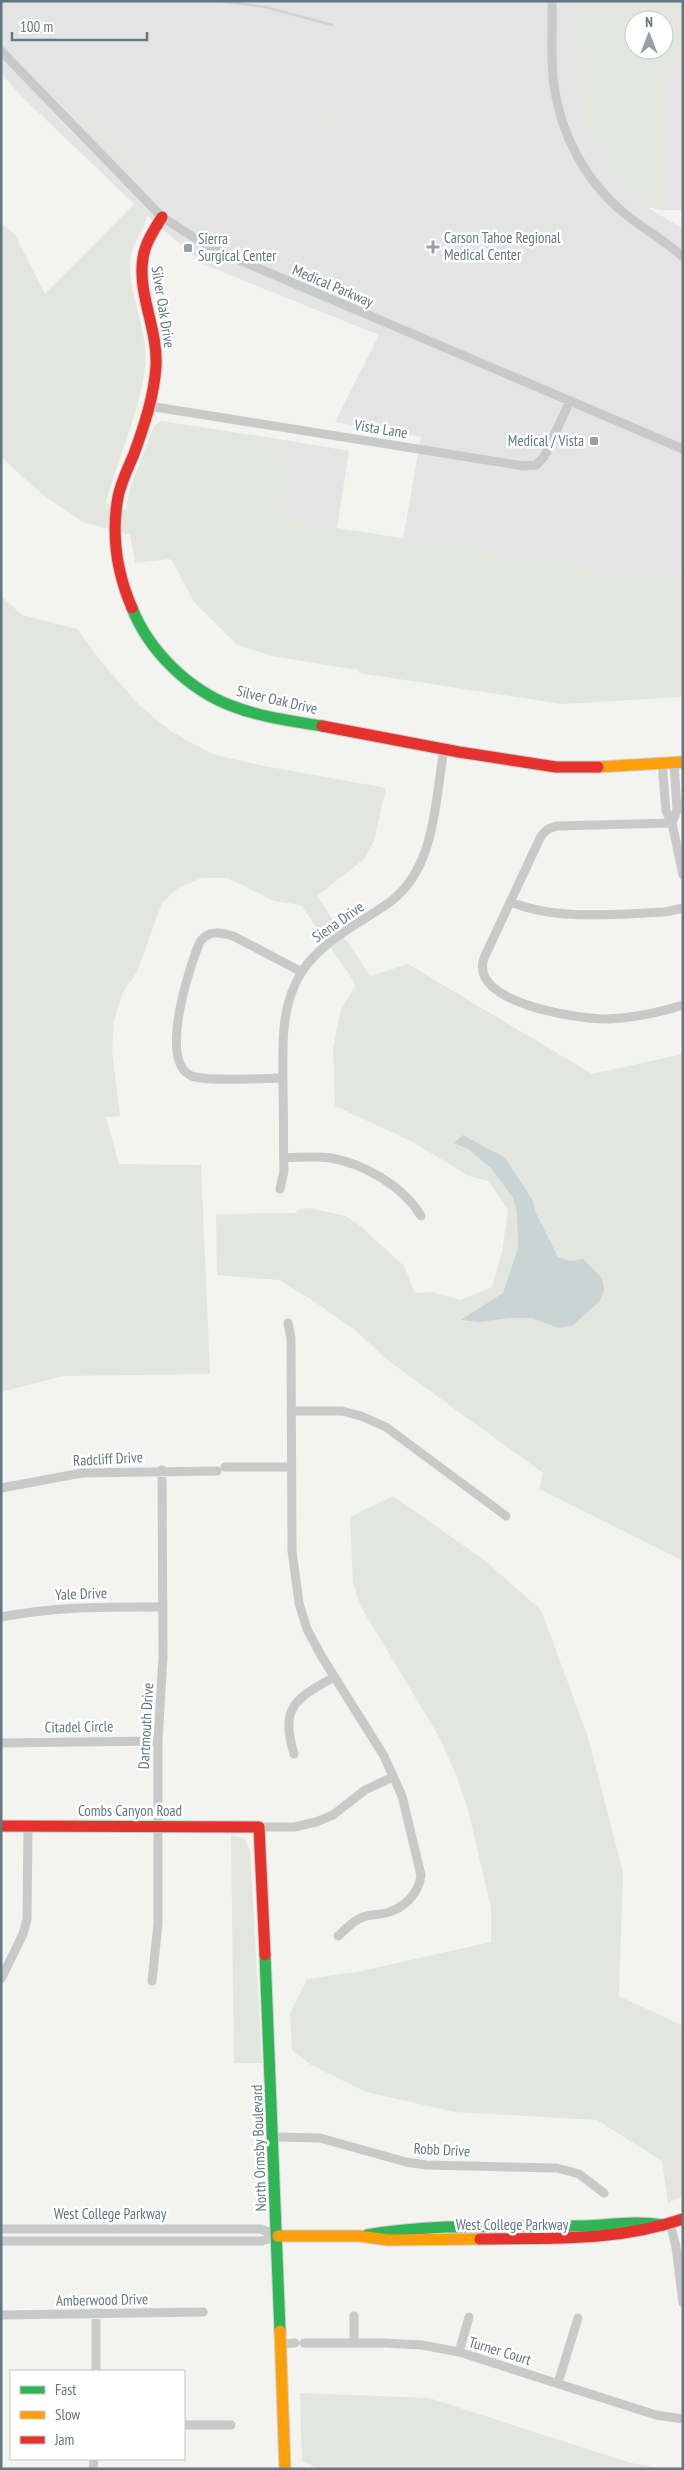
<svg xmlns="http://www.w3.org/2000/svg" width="684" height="2470" viewBox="0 0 684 2470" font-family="'PT Sans Narrow',sans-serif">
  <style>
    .built { fill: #e3e4e3 }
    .green { fill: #e3e6de; fill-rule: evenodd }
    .water { fill: #cad4d5 }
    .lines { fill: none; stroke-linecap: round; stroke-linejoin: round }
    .stream { stroke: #cad4d5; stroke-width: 2.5 }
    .fast-casing { stroke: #ced0cf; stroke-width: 13 }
    .slow-casing { stroke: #ced0cf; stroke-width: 13 }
    .jam-casing { stroke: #ced0cf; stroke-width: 13 }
    .street { stroke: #c8caca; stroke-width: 9 }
    .fast { stroke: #30b455; stroke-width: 11 }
    .slow { stroke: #ff9f0a; stroke-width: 11 }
    .jam { stroke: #e5322d; stroke-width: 11 }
    .poi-dot { fill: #94a2a8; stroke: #fff; stroke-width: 2 }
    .labels { text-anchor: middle; stroke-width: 5; stroke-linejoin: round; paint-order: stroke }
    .poi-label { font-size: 15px; fill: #617782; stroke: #fff; text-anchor: start }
    .street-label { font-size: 15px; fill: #617782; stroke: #fff }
  </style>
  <rect width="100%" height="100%" fill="#f3f3f0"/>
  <path class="built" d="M 1,1 L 578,1 L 579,85 L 585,125 L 609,163 L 647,207 L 683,229 L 683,556 L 679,583 L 403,539 L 421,437 L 335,422 L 379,335 L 205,265 L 146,215 L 20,95 L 1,73 Z
    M 661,67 L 683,67 L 683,210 L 662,210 Z
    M 285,440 L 349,451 L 337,528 L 281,519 L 290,462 L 281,461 Z"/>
  <path class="green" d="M 578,1 L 683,1 L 683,67 L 661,67 L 662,210 L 647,207 L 609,163 L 585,125 L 579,85 ZM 634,20 L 664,20 L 664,50 L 634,50 Z
    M 49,84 L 63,90 L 73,105 L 92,120 L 119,149 L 127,153 L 140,173 L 152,183 L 152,189 Z
    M 322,105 L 351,105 C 350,117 343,124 331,125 L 328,119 L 322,117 Z
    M 134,204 L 147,216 C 144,232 130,242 130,266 C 130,300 149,333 145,367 C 139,415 118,457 106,503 L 126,510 L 130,488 L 154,426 L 161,421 L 285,440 L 281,461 L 290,462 L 282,519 L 679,583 L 683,556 L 683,697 L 562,704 L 359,673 L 359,670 L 276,657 L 237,645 L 194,602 L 173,562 L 169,559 L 135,563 L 130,535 L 83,522 L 42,494 L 1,457 L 1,223 L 15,235 L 45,294 Z
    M 1,596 L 22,615 L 77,629 L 104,665 L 139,705 L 169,730 L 212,754 L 259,765 L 386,788 L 374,841 L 364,859 L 317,896 L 370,976 L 408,964 L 592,1074 L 683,1054 L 683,1561 L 539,1489 L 543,1473 L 390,1362 L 355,1330 L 309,1298 L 279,1280 L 217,1275 L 216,1214 L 294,1213 L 300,1209 L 309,1208 L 346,1216 L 359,1225 L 404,1266 L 415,1293 L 432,1292 L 461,1300 L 492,1287 L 502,1252 L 508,1210 L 488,1181 L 469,1176 L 411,1141 L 335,1106 L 333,1048 L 341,1009 L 355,986 L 353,980 L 301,905 L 274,901 L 228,878 L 201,878 L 178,888 L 162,903 L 137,972 L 122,994 L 114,1021 L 112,1050 L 120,1116 L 106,1117 L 119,1164 L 201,1165 L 210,1374 L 63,1376 L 1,1392 Z
    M 393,1496 L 483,1559 L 541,1610 L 588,1737 L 623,1872 L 619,1996 L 683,2026 L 683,2196 L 668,2203 L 662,2161 L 597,2120 L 455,2112 L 366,2092 L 311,2065 L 292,2050 L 290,2013 L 307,1979 L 357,1972 L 491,1942 L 491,1908 L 468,1810 L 455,1772 L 438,1735 L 361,1607 L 353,1583 L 350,1517 Z
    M 231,1835 L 244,1838 L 250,1851 L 262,2063 L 234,2063 Z
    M 300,2393 L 429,2398 L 631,2463 L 667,2469 L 318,2469 L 302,2461 Z"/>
  <path class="water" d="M 463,1135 L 505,1158 L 533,1201 L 535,1211 L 558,1257 L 570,1261 L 583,1259 L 602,1278 L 604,1291 L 599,1302 L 573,1325 L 558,1328 L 532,1318 L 509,1318 L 479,1322 L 461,1320 L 503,1293 L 518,1248 L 517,1213 L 513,1198 L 491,1168 L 468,1149 L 454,1143 Z"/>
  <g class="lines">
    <path class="stream" d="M 219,1 L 265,7 L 332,25"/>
    <g class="fast-casing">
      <path id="fast" d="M 132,608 C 149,651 189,690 232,706 C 260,717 292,721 322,726
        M 265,1955 L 280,2331
        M 367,2235 C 436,2223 506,2227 576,2226 C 607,2226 632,2220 663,2225"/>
    </g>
    <g class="slow-casing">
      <path id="slow" d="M 598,767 L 683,762
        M 278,2236 L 359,2236 L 388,2240 L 480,2239
        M 280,2331 L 285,2469"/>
    </g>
    <g class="jam-casing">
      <path id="jam" d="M 132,608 C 117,573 111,536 118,497 C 121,482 128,468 134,454 C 144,426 154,397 156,366 C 158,329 137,293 143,258 C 145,243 154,230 162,217
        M 322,726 L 459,752 L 556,767 L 598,767
        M 1,1826 L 259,1827 L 265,1955
        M 480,2239 C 551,2238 615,2242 683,2219"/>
    </g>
    <path class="street" d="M 552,1 C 553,29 550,58 554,86 C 561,135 586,182 624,213 C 643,229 665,240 683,257
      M 1,51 L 162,217 L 198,240 L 225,254 L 683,449
      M 149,406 L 524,466 L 536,465 L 544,457 L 570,401
      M 662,763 L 666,811 L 672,823 L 683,875
      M 672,823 L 557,826 L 548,829 L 541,836 L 484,958 C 468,1003 577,1019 607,1019 C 633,1018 658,1013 683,1005
      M 672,823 L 677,810 L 674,762
      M 511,902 C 557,921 615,914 665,912 L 683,908
      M 283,1078 C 260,1078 216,1082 195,1077 C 156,1068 189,969 199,944 C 207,929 222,932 235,937 L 302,972
      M 284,1158 C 299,1157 316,1156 331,1158 C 365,1164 404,1187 421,1216
      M 280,1189 L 284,1171 C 283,1145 284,1118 283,1092 C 283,1051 279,1009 301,973 C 322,940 359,924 390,902 C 436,868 435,800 444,749
      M 288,1323 L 291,1338 L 292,1551 L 299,1603 L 307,1629 L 322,1657 L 384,1756 L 402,1796 L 421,1875 C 419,1893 405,1908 386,1913 C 378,1915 370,1914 363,1917 C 352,1921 346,1929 338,1936
      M 291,1411 L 342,1411 L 361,1416 L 386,1427 L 506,1516
      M 225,1467 L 291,1467
      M 1,1488 L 82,1473 L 217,1471
      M 1,1617 C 57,1606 107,1607 163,1607
      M 1,1743 L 158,1741
      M 294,1754 C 280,1707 295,1699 334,1677
      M 259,1827 L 294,1827 L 316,1822 L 333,1815 L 365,1790 L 393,1777
      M 1,1979 L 23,1934 L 27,1919 L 28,1826
      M 152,1981 L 158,1924 L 158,1741 L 163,1656 L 162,1470
      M 274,2137 L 320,2138 L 406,2162 L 426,2165 L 557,2168 L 579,2174 L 604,2193
      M 670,2223 L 676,2247 L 683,2303
      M 1,2229 L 261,2229 L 278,2236
      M 1,2241 L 262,2241 L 278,2236
      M 96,2313 L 96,2371
      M 1,2315 L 203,2312
      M 354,2341 L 354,2316
      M 304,2343 L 384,2343 L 422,2345 L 459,2352 L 656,2415 L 683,2419
      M 281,2344 L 295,2343
      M 459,2352 L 469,2317
      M 558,2383 L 578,2318
      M 184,2425 L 231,2425
      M 93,2469 L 94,2459"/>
    <use href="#fast" class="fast"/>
    <use href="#slow" class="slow"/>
    <use href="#jam" class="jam"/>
  </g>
  <g class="poi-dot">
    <path d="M430.5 239.5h5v5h5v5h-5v5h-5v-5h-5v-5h5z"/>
    <rect x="183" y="243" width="10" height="10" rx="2.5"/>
    <rect x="589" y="436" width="10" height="10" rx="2.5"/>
  </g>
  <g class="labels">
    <g class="poi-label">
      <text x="444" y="243">Carson Tahoe Regional<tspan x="444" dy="17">Medical Center</tspan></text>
      <text x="198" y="244">Sierra<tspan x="198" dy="17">Surgical Center</tspan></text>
      <text x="584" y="446" text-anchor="end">Medical / Vista</text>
    </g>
    <g class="street-label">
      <text transform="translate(333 286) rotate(23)" y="5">Medical Parkway</text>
      <text transform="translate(163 307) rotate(81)" y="5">Silver Oak Drive</text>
      <text transform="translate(381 429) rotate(9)" y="5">Vista Lane</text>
      <text transform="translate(277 700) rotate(13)" y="5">Silver Oak Drive</text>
      <text transform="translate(338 922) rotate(-35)" y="5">Siena Drive</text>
      <text transform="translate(108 1459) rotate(-3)" y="5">Radcliff Drive</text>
      <text transform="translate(81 1594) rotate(-2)" y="5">Yale Drive</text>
      <text transform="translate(146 1726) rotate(-87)" y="5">Dartmouth Drive</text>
      <text transform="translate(79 1727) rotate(-1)" y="5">Citadel Circle</text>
      <text x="130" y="1816">Combs Canyon Road</text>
      <text transform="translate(259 2148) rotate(-92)" y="5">North Ormsby Boulevard</text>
      <text transform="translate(442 2150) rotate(3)" y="5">Robb Drive</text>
      <text x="110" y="2219">West College Parkway</text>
      <text x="512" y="2230">West College Parkway</text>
      <text transform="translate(102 2300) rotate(-1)" y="5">Amberwood Drive</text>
      <text transform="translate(500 2351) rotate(17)" y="5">Turner Court</text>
    </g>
  </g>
  <rect width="684" height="2470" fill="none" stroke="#617782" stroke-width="5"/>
  <rect x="10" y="2370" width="175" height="90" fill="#ffffff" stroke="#c0c9cd"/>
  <rect x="20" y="2386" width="25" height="8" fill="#30b455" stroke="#c0c9cd"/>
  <text x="55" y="2395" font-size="15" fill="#617782">Fast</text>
  <rect x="20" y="2411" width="25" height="8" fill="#ff9f0a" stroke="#c0c9cd"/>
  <text x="55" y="2420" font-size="15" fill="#617782">Slow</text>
  <rect x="20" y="2436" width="25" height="8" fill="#e5322d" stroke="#c0c9cd"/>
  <text x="55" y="2445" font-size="15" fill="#617782">Jam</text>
  <g transform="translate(649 35)"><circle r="24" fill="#ffffff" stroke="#c0c9cd"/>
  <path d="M0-4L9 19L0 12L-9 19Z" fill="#94a2a8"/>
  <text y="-8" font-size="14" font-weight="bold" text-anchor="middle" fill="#617782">N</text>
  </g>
  <path d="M12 32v8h135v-8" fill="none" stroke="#617782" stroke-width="2.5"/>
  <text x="20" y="32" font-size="15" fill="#617782" stroke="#ffffff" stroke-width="4" paint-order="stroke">100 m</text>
</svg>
